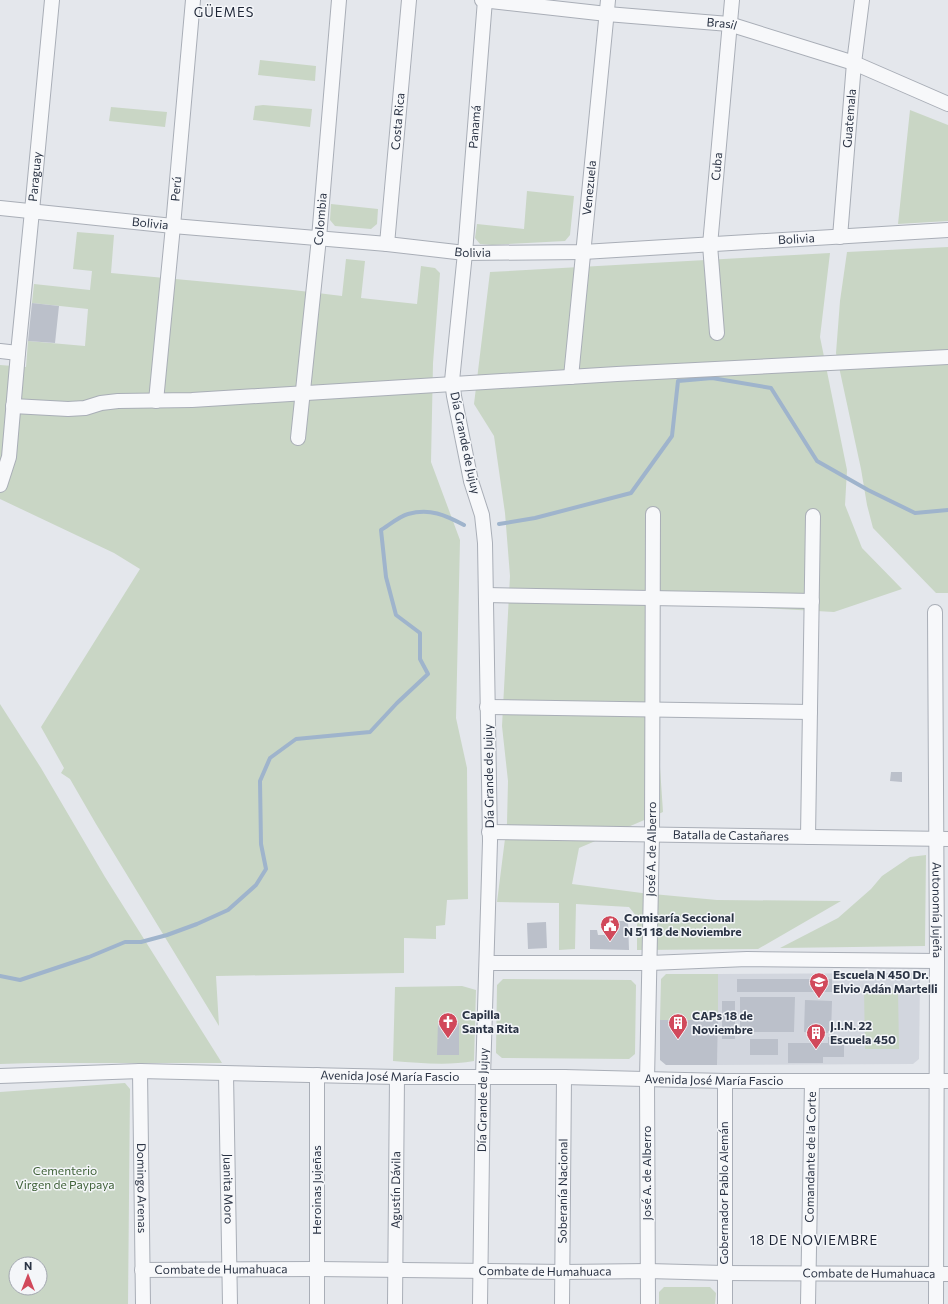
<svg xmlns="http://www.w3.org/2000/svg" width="948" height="1304" viewBox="0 0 948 1304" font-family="Commissioner,sans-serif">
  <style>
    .built { fill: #d2d6de }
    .green { fill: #c9d6c5; fill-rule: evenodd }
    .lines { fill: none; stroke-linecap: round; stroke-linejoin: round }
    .stream { stroke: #9fb4cc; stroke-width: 4 }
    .building { fill: #bbc0ca }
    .street-casing { stroke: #a9aeb7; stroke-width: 16 }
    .street { stroke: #f7f8fa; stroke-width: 14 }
    .labels { text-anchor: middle; stroke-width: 3; stroke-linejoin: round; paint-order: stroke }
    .street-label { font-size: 12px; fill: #2b3445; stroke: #f4f6f9 }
    .poi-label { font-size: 12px; font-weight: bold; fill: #2b3445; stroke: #f4f6f9; text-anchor: start }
    .park-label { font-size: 12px; fill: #3f6138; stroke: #f4f6f9 }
    .neighbourhood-label { font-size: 13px; letter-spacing: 1px; fill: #1d2536; stroke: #f4f6f9 }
  </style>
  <rect width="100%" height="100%" fill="#e4e7ec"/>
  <path class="built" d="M 915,973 L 920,979 L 919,1059 L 913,1064 L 717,1065 L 718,974 Z"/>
  <path class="green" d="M 260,60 L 316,66 L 315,81 L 258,75 Z
    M 263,105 L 312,109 L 310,127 L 253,120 L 255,106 Z
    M 111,107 L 167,112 L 165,127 L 109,121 Z
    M 910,110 L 948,125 L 948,221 L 898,224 Z
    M 527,191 L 574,196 L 570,235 L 565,241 L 492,245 L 480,244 L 475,238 L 477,224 L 524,229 Z
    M 331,204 L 378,209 L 377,224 L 371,229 L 335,226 L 330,220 Z
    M 77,232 L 114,235 L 111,273 L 293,290 L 342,296 L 346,259 L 365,261 L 361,298 L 417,304 L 421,266 L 435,268 L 440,273 L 433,363 L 431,462 L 460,540 L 456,718 L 467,768 L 468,899 L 447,900 L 445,925 L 436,926 L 436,939 L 404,938 L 404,973 L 216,976 L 219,1026 L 96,824 L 70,779 L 61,773 L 64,768 L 41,727 L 140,569 L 114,553 L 0,499 L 0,365 L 26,367 L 28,341 L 85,346 L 88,309 L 32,303 L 34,284 L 90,290 L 92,271 L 73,269 Z
    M 948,247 L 948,593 L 936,593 L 873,528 L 867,505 L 861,469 L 836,353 L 840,301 L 847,252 Z
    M 830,253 L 820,337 L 847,470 L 845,505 L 862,548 L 902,589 L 834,612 L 649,602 L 663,812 L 579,848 L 572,884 L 642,893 L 717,900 L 841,901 L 758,949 L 637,950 L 637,917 L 629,907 L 576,904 L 575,949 L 559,950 L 559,903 L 497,902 L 507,823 L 508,781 L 502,726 L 510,576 L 505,513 L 494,436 L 474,404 L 490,272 Z
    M 0,704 L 41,768 L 105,877 L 222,1063 L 33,1063 L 0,1064 Z
    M 926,855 L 925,946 L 780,948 L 838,918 L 871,889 L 882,876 L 910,857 Z
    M 666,974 L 718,974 L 718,1020 L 660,1020 L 661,979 Z
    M 503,979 L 631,980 L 636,985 L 635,1054 L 629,1059 L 502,1058 L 496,1053 L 497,985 Z
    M 462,986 L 476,990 L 474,1061 C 448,1066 420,1063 393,1061 L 395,987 Z
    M 898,990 L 899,1049 L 865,1049 L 864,990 Z
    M 125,1083 L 130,1089 L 128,1304 L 0,1304 L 0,1092 ZM 16,1264 L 40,1264 L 40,1288 L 16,1288 Z
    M 664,1287 L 710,1287 L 716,1293 L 715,1304 L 659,1304 L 659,1292 Z"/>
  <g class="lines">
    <path class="stream" d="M 499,524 L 535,518 L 631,493 L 672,436 L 678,381 L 712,378 L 771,388 L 817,461 L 868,490 L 915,513 L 948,510
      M 0,976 L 20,980 L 89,957 L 125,942 L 141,942 L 167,935 L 197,924 L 228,910 L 256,885 L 266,869 L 261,844 L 260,781 L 270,758 L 296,739 L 370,732 L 397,703 L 428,674 L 420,659 L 420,633 L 396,615 L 386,577 L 381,530 C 389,525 400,516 408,514 C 430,508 445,515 464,525"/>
  </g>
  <path class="building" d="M 32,303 L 59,306 L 55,343 L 28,341 Z
    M 891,772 L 902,772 L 902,782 L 890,781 Z
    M 614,921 L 628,921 L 629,950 L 590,949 L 590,930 L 597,930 L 598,935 L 613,935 Z
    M 546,922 L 547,948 L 528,949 L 527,923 Z
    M 737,979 L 832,979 L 832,992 L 737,992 Z
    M 740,997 L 795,997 L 794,1032 L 740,1032 Z
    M 805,1000 L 832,1001 L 831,1033 L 804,1032 Z
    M 722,1001 L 735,1001 L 735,1039 L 722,1039 Z
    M 660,1020 L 718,1020 L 717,1065 L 666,1065 L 660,1060 Z
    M 438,1022 L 459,1023 L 459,1055 L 437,1055 Z
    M 828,1037 L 844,1037 L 844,1057 L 823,1057 L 823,1063 L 788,1063 L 788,1043 L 828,1043 Z
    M 750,1039 L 778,1039 L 778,1055 L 750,1055 Z"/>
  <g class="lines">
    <g class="street-casing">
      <g id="street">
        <path id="s1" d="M 482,0 L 607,14 L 729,24 L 854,63 L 948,104"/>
        <path id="s2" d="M 0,208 L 173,226 L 387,244 L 465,253 L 583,252 L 948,230"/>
        <path id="s3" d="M 840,237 L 854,63 L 862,0"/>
        <path id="s4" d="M 387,244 L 409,0"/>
        <path id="s5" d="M 717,333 L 710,245 L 732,0"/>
        <path d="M 0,351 L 18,353"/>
        <path id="s6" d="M 571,377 L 608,0"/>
        <path id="s7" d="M 156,401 L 173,226 L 193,0"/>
        <path d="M 13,406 L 68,409 L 85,408 L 101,403 L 118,401 L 192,400 L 617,374 L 948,357"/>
        <path id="s8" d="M 298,438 L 319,238 L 339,0"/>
        <path id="s9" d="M 0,485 L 9,457 L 18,353 L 32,211 L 52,0"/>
        <path d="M 486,595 L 812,601"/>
        <path id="s10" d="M 935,612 L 937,961 L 936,1304"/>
        <path d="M 487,707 L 810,712"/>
        <path id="s11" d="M 489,832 L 948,839"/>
        <path d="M 808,837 L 813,516"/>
        <path d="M 487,963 L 650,963 L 747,959 L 937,961"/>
        <path id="s12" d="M 140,1071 L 143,1304"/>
        <path id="s13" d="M 226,1074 L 230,1304"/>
        <path d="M 317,1075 L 317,1304"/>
        <path id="s14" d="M 0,1076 L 140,1071 L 397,1077 L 564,1077 L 725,1081 L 948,1081"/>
        <path d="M 725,1081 L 725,1304"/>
        <path id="s15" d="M 142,1270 L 317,1269 L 563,1272 L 648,1271 L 724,1273 L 948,1274"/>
        <path id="s16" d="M 395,1304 L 397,1077"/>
        <path id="s17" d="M 480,1304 L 483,1077 L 490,841 L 485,543 L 482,515 L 471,481 L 454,396 L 452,381 L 465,253 L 485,0"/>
        <path id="s18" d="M 562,1304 L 564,1077"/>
        <path id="s19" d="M 648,1304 L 647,1080 L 652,835 L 653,514"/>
        <path id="s20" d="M 808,1304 L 812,1082"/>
      </g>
    </g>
    <use href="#street" class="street"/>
  </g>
  <defs>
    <g id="civic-pin" transform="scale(1)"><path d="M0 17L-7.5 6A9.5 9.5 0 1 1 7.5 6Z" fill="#d1495b" stroke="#f4f6f9"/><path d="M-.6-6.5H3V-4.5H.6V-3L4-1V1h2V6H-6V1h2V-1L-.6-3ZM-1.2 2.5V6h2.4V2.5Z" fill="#fff"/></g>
    <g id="school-pin" transform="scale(1)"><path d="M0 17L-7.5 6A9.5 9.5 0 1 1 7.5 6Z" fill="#d1495b" stroke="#f4f6f9"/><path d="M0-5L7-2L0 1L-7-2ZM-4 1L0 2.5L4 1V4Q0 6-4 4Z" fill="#fff"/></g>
    <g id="church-pin" transform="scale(1)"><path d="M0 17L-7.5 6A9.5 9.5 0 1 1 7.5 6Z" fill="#d1495b" stroke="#f4f6f9"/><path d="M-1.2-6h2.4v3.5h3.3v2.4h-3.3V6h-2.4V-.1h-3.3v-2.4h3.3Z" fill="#fff"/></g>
    <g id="building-pin" transform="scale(1)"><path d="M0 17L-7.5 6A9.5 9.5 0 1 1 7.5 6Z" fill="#d1495b" stroke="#f4f6f9"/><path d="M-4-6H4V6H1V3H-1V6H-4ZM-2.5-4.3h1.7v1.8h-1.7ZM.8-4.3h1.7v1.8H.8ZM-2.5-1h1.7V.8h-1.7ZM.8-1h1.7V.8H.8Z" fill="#fff"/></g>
  </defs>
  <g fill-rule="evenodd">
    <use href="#civic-pin" x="610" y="925"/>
    <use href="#school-pin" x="819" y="982"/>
    <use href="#church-pin" x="448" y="1022"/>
    <use href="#building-pin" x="678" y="1023"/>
    <use href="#building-pin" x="816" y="1033"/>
  </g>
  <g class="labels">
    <g class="street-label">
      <text dy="4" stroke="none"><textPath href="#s1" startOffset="241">Brasil</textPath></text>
      <text dy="4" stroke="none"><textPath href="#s3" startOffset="119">Guatemala</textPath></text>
      <text dy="4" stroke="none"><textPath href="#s4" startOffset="123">Costa Rica</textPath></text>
      <text dy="4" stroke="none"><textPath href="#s17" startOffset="1182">Panamá</textPath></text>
      <text dy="4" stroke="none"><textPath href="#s5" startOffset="167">Cuba</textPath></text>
      <text dy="4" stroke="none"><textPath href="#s9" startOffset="311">Paraguay</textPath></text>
      <text dy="4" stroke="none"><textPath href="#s6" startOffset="190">Venezuela</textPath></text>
      <text dy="4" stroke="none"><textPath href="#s7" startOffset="213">Perú</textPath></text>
      <text dy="4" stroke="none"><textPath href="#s8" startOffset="220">Colombia</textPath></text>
      <text dy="4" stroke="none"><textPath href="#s2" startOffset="151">Bolivia</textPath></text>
      <text dy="4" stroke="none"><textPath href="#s2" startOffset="799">Bolivia</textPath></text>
      <text dy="4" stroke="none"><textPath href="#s2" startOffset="475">Bolivia</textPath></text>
      <text transform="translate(465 443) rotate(78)" y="4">Día Grande de Jujuy</text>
      <text transform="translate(489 776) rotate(-91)" y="4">Día Grande de Jujuy</text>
      <text dy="4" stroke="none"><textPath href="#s11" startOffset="242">Batalla de Castañares</textPath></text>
      <text dy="4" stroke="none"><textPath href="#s19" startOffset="455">José A. de Alberro</textPath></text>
      <text dy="4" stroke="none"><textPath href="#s10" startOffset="298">Autonomía Jujeña</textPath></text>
      <text dy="4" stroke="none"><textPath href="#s14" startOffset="390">Avenida José María Fascio</textPath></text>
      <text dy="4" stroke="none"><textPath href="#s14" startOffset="714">Avenida José María Fascio</textPath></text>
      <text dy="4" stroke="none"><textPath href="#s17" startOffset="204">Día Grande de Jujuy</textPath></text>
      <text dy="4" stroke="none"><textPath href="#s20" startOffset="147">Comandante de la Corte</textPath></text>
      <text transform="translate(647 1173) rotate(-90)" y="4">José A. de Alberro</text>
      <text dy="4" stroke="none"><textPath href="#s12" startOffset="117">Domingo Arenas</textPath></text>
      <text dy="4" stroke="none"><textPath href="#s13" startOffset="115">Juanita Moro</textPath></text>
      <text transform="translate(317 1190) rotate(-90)" y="4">Heroinas Jujeñas</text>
      <text dy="4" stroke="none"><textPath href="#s16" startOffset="114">Agustín Dávila</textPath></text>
      <text dy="4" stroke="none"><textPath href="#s18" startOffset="113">Soberanía Nacional</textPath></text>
      <text transform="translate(724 1193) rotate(-90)" y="4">Gobernador Pablo Alemán</text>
      <text dy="4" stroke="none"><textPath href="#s15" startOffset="79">Combate de Humahuaca</textPath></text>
      <text dy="4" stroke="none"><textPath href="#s15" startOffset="403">Combate de Humahuaca</textPath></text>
      <text dy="4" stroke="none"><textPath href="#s15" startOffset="727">Combate de Humahuaca</textPath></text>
    </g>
    <g class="poi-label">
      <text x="624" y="922">Comisaría Seccional<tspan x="624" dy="14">N 51 18 de Noviembre</tspan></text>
      <text x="833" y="979">Escuela N 450 Dr.<tspan x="833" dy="14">Elvio Adán Martelli</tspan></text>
      <text x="462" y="1019">Capilla<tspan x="462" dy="14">Santa Rita</tspan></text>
      <text x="692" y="1020">CAPs 18 de<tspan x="692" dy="14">Noviembre</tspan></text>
      <text x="830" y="1030">J.I.N. 22<tspan x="830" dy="14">Escuela 450</tspan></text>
    </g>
    <g class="park-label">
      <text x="65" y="1175">Cementerio<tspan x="65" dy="14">Virgen de Paypaya</tspan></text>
    </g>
    <g class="neighbourhood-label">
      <text x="224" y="17">GÜEMES</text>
      <text x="814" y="1245">18 DE NOVIEMBRE</text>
    </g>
  </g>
  <g transform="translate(28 1276)"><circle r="19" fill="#f4f6f9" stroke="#a4a8b1"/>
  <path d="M0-3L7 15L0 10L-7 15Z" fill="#d1495b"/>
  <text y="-6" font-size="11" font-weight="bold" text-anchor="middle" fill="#2b3445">N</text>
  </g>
</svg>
